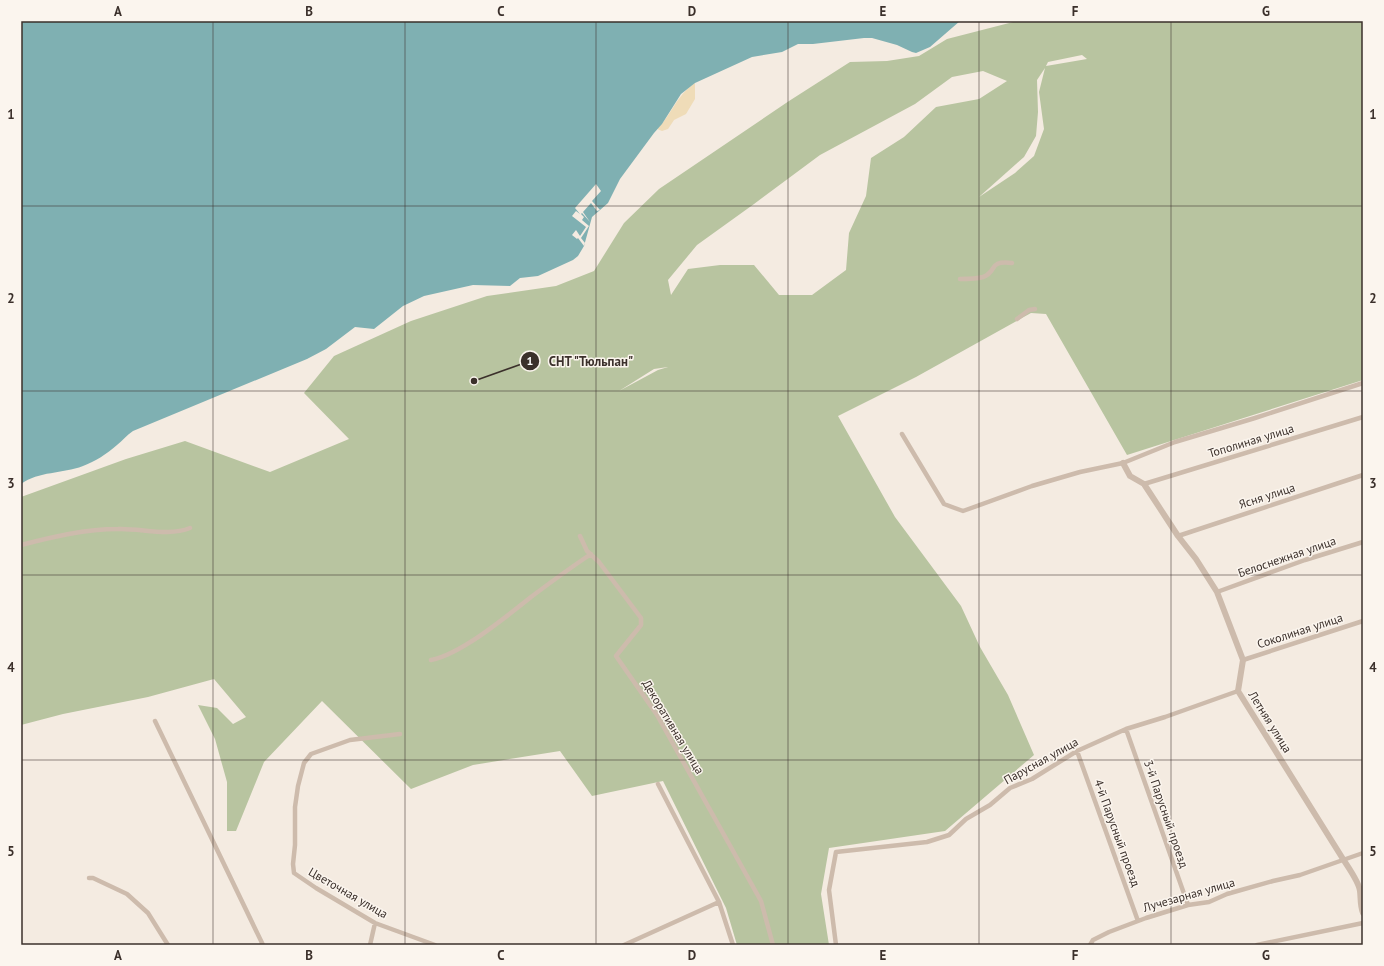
<svg xmlns="http://www.w3.org/2000/svg" width="1384" height="966" viewBox="0 0 1384 966" font-family="'PT Sans',sans-serif">
  <style>
    .green { fill: #b8c4a0; fill-rule: evenodd }
    .sand { fill: #efdcb8 }
    .water { fill: #7fb0b2 }
    .pier { fill: #f4ebe1 }
    .lines { fill: none; stroke-linecap: round; stroke-linejoin: round }
    .minor { stroke: #cdbbac; stroke-width: 4.5 }
    .tertiary { stroke: #cdbbac; stroke-width: 6 }
    .grid { fill: none; stroke: #3b302b; stroke-width: 1; stroke-opacity: 0.55 }
    .labels { text-anchor: middle; stroke-width: 3; stroke-linejoin: round; paint-order: stroke }
    .street-label { font-size: 12px; fill: #3b302b; stroke: #fbf5ee }
    .leader { fill: none; stroke: #3b302b; stroke-width: 1.5 }
    .callout-dot { fill: #3b302b; stroke: #fbf5ee; stroke-width: 1.5 }
    .mark-label { font-size: 12px; text-anchor: middle; font-weight: bold; fill: #fff }
    .callout-label { font-size: 13px; text-anchor: middle; font-weight: bold; fill: #3b302b; stroke: #fbf5ee; stroke-width: 3; stroke-linejoin: round; paint-order: stroke }
    .neatline { fill: none; stroke: #3b302b; stroke-width: 1.5 }
    .grid-label { font-size: 13px; text-anchor: middle; font-weight: bold; fill: #3b302b }
  </style>
  <rect width="100%" height="100%" fill="#f4ebe1"/>
  <path class="green" d="M 1017,21 L 1363,21 L 1363,380 L 1127,455 L 1046,314 L 1031,313 L 916,377 L 838,416 L 895,517 L 961,606 L 980,647 L 1008,695 L 1034,755 L 945,831 L 829,848 L 821,894 L 829,945 L 737,945 L 726,908 L 663,781 L 592,796 L 560,751 L 473,765 L 411,789 L 322,701 L 264,762 L 236,831 L 227,831 L 227,782 L 215,739 L 198,705 L 217,708 L 233,724 L 246,717 L 214,679 L 148,697 L 63,714 L 21,725 L 21,497 L 126,459 L 185,441 L 270,472 L 349,439 L 304,393 L 334,356 L 411,321 L 487,296 L 556,286 L 594,271 L 624,223 L 659,189 L 789,101 L 850,62 L 887,61 L 919,56 L 947,39 ZM 1082,55 L 1087,59 L 1046,66 L 1048,62 ZM 1045,68 L 1039,92 L 1044,129 L 1034,156 L 1015,173 L 979,197 L 1024,157 L 1036,136 L 1038,112 L 1037,80 ZM 983,71 L 1007,81 L 979,99 L 936,107 L 904,137 L 871,158 L 866,196 L 849,233 L 846,270 L 812,295 L 779,295 L 754,265 L 720,265 L 688,269 L 671,295 L 668,280 L 697,245 L 754,204 L 820,155 L 915,104 L 952,77 ZM 668,367 L 658,370 L 619,391 L 654,369 Z"/>
  <path class="sand" d="M 695,83 L 695,99 L 686,114 L 674,120 L 668,129 L 662,131 L 657,129 C 673,113 675,97 695,83 Z"/>
  <path class="water" d="M 21,21 L 960,21 L 930,47 L 916,53 L 912,52 L 897,45 L 872,38 L 864,38 L 813,44 L 798,44 L 782,52 L 752,57 L 695,83 L 681,94 L 662,124 L 654,133 L 620,179 L 608,203 L 592,217 L 584,246 L 578,256 L 573,260 L 538,276 L 520,278 L 510,286 L 473,285 L 424,296 L 403,306 L 374,329 L 355,327 L 326,349 L 307,359 L 133,431 C 127,435 122,441 117,445 C 107,454 94,462 83,466 C 62,474 39,471 21,484 Z"/>
  <path class="pier" d="M 596,184 L 601,191 L 592,201 L 600,210 L 597,211 L 591,203 L 583,212 L 590,222 L 582,213 L 581,214 L 584,217 L 582,220 L 589,226 L 581,238 L 585,243 L 584,246 L 578,238 L 577,239 L 572,235 L 576,230 L 580,236 L 586,227 L 572,216 L 576,211 L 580,214 L 575,208 Z"/>
  <g class="lines">
    <path class="minor" d="M 960,279 C 967,279 976,279 983,277 C 998,272 987,260 1012,263
      M 1017,319 L 1029,310 L 1035,309
      M 902,434 L 944,504 L 963,511 L 1032,486 L 1080,472 L 1123,463 L 1175,442 L 1255,418 L 1363,383
      M 1144,484 L 1363,417
      M 580,536 L 587,551 L 599,562 L 641,618 L 641,625 L 616,656 L 657,715 L 761,901 L 773,945
      M 1178,536 L 1363,475
      M 21,545 C 52,537 85,529 118,529 C 141,528 168,537 190,528
      M 1217,592 L 1305,560 L 1363,542
      M 431,660 C 461,654 506,617 531,597 C 551,582 570,568 591,554
      M 1243,660 L 1363,621
      M 155,721 L 263,945
      M 1126,729 L 1188,905
      M 400,734 L 350,740 L 311,754 L 304,763 L 298,786 L 295,807 L 295,845 L 293,864 L 294,873 L 316,888 L 375,923 L 435,945
      M 1077,751 L 1138,921
      M 658,784 L 719,902 L 733,945
      M 89,878 L 93,878 L 127,894 L 148,913 L 168,945
      M 370,945 L 375,923
      M 624,945 L 719,902
      M 836,945 L 829,890 L 836,852 L 927,842 L 949,835 L 966,819 L 990,805 L 1010,788 L 1032,779 L 1077,751 L 1126,729 L 1165,717 L 1238,691
      M 1090,945 L 1093,940 L 1109,932 L 1146,918 L 1188,905 L 1209,902 L 1227,894 L 1273,881 L 1300,875 L 1363,853
      M 1257,945 L 1363,923"/>
    <path class="tertiary" d="M 1123,463 L 1130,476 L 1144,484 L 1178,536 L 1196,559 L 1217,592 L 1243,660 L 1238,691 L 1343,859 C 1348,867 1359,882 1360,891 C 1361,899 1360,905 1363,913"/>
  </g>
  <path class="grid" d="M 213,21 L 213,945M 405,21 L 405,945M 596,21 L 596,945M 788,21 L 788,945M 979,21 L 979,945M 1171,21 L 1171,945M 21,206 L 1363,206M 21,391 L 1363,391M 21,575 L 1363,575M 21,760 L 1363,760"/>
  <g class="labels">
    <g class="street-label">
      <text transform="translate(1251 441) rotate(-17)" y="4">Тополиная улица</text>
      <text transform="translate(1267 496) rotate(-18)" y="4">Ясня улица</text>
      <text transform="translate(1287 557) rotate(-19)" y="4">Белоснежная улица</text>
      <text transform="translate(1300 631) rotate(-18)" y="4">Соколиная улица</text>
      <text transform="translate(1270 722) rotate(58)" y="4">Летняя улица</text>
      <text transform="translate(673 727) rotate(59)" y="4">Декоративная улица</text>
      <text transform="translate(1041 761) rotate(-29)" y="4">Парусная улица</text>
      <text transform="translate(1166 814) rotate(71)" y="4">3-й Парусный проезд</text>
      <text transform="translate(1117 833) rotate(70)" y="4">4-й Парусный проезд</text>
      <text transform="translate(348 893) rotate(30)" y="4">Цветочная улица</text>
      <text transform="translate(1189 895) rotate(-16)" y="4">Лучезарная улица</text>
    </g>
  </g>
  <path class="leader" d="M474 381L530 361"/>
  <g class="callout-dot">
    <circle cx="474" cy="381" r="4"/>
    <circle cx="530" cy="361" r="10"/>
  </g>
  <g class="mark-label">
    <text x="530" y="365">1</text>
  </g>
  <g class="callout-label">
    <text x="591" y="366">СНТ "Тюльпан"</text>
  </g>
  <rect width="1384" height="966" fill="none" stroke="#fbf5ee" stroke-width="44"/>
  <rect x="22" y="22" width="1340" height="922" class="neatline"/>
  <g class="grid-label">
    <text x="118" y="16">A</text>
    <text x="309" y="16">B</text>
    <text x="501" y="16">C</text>
    <text x="692" y="16">D</text>
    <text x="883" y="16">E</text>
    <text x="1075" y="16">F</text>
    <text x="1266" y="16">G</text>
    <text x="11" y="119">1</text>
    <text x="1373" y="119">1</text>
    <text x="11" y="303">2</text>
    <text x="1373" y="303">2</text>
    <text x="11" y="488">3</text>
    <text x="1373" y="488">3</text>
    <text x="11" y="672">4</text>
    <text x="1373" y="672">4</text>
    <text x="11" y="856">5</text>
    <text x="1373" y="856">5</text>
    <text x="118" y="960">A</text>
    <text x="309" y="960">B</text>
    <text x="501" y="960">C</text>
    <text x="692" y="960">D</text>
    <text x="883" y="960">E</text>
    <text x="1075" y="960">F</text>
    <text x="1266" y="960">G</text>
  </g>
</svg>
